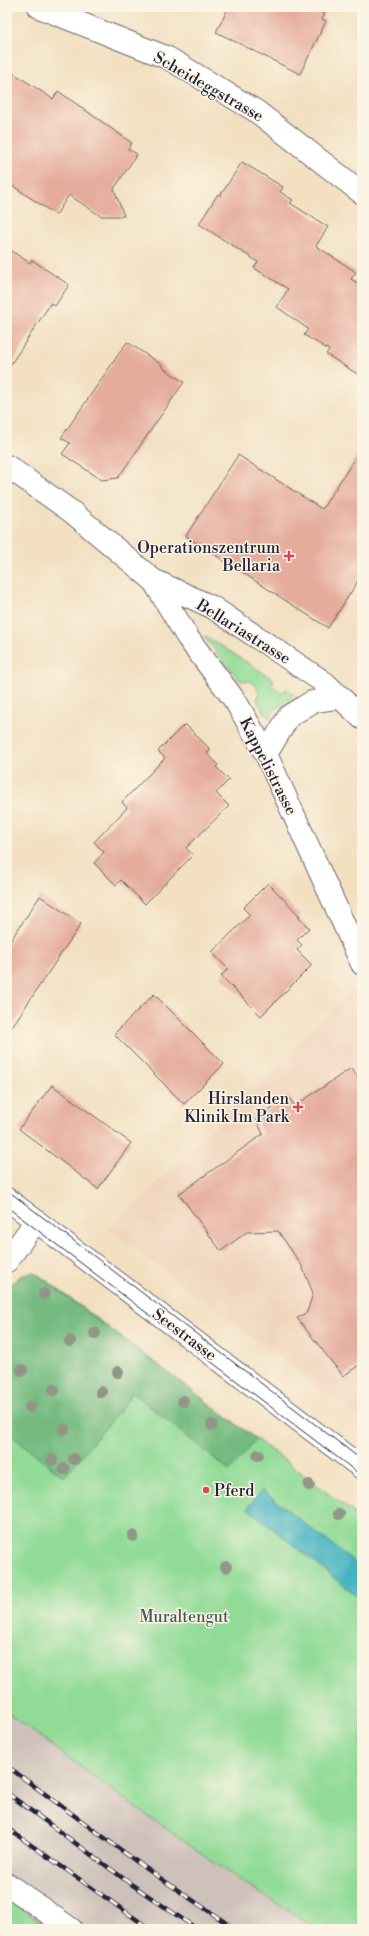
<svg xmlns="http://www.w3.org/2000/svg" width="369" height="1936" viewBox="0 0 369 1936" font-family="'Libre Bodoni',serif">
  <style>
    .built { fill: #f1d5bd }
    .industrial { fill: #cec1ba }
    .green { fill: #91db97; stroke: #5a7e69 }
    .forest { fill: #74bb80; stroke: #4b6e5e }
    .water { fill: #45b3c1; stroke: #346a7e }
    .building { fill: #e5ac9b }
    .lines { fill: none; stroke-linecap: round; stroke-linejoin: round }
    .minor-casing { stroke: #6b646a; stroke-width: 24 }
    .minor { stroke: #fff; stroke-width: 22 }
    .tram { stroke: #22223b; stroke-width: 1 }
    .rail-casing { stroke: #22223b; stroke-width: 4.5 }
    .rail { stroke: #fcf5e5; stroke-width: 3; stroke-dasharray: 9; stroke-linecap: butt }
    .tree { fill: #929687 }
    .poi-dot { fill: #d1495b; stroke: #fcf5e5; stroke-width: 1.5 }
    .labels { text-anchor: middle; stroke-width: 3; stroke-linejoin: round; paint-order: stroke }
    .street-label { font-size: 16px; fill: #22223b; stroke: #fcf5e5 }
    .poi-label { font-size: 16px; fill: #22223b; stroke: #fcf5e5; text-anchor: end }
    .park-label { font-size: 16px; fill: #435a57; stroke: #fcf5e5 }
  </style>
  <rect width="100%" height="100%" fill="#fcf5e5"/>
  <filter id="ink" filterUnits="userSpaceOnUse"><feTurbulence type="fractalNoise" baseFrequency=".025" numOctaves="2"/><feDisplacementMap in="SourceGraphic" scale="8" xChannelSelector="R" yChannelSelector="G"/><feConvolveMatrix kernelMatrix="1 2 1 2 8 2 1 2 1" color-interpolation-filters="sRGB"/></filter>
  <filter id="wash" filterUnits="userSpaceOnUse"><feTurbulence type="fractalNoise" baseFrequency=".012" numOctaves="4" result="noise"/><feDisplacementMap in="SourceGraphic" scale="16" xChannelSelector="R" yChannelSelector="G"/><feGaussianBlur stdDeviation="0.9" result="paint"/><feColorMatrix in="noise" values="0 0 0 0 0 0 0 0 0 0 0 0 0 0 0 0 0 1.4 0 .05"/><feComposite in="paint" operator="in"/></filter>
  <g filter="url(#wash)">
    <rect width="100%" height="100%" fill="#f2e0c1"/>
    <path class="built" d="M 361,982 L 362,984 L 362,1420 L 109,1230 Z"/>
    <path class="industrial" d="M 7,1712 L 129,1803 L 240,1880 L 317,1929 L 50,1929 L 7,1897 Z"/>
    <path class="green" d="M 206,636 L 274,680 L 271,685 L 283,693 L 286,689 L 294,695 L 276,708 L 269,718 L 257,701 L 259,692 C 254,683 251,680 240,681 L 204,637 Z
      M 39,1275 L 362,1519 L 362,1929 L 317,1929 L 240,1880 L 129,1803 L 7,1712 L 7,1288 Z
      M 7,1897 L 50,1929 L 7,1929 Z"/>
    <path class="forest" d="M 34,1272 L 256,1439 L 230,1471 L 132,1392 L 125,1404 L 64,1477 L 7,1432 L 7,1288 L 20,1276 Z"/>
    <path class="water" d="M 262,1490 L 362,1568 L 362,1600 L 247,1508 Z"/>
    <g id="blocks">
      <path class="building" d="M 229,7 L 311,7 L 325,14 L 322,19 L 326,21 L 300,74 L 216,32 Z
        M 7,69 L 53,99 L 58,91 L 132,143 L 128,149 L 137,154 L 114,189 L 124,216 L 101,216 L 69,195 L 56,215 L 7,182 Z
        M 242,162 L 283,187 L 280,192 L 293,200 L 290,203 L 328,227 L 316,246 L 356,272 L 351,279 L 362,286 L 362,377 L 326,354 L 329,350 L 304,335 L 308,329 L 277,307 L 288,289 L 254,268 L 258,262 L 199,224 L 218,194 L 220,196 Z
        M 7,248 L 30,263 L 32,260 L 69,285 L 55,306 L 51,303 L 7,370 Z
        M 127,342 L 162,365 L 163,368 L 184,382 L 118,478 L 102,480 L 62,454 L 70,443 L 61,438 Z
        M 362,448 L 362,575 L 328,628 L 186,536 L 238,455 L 322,509 Z
        M 185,724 L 211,750 L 207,753 L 218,765 L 216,767 L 229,780 L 216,793 L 229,806 L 186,848 L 193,855 L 145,904 L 121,880 L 116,885 L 94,863 L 104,852 L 94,842 L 127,808 L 122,802 L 165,758 L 158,751 Z
        M 268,883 L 300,916 L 298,917 L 309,928 L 297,940 L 302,945 L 297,950 L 312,965 L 261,1016 L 221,976 L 228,969 L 212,952 L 250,915 L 243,908 Z
        M 40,896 L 81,924 L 7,1034 L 7,946 Z
        M 154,994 L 224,1064 L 184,1104 L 114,1034 Z
        M 351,1068 L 362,1083 L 362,1363 L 343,1376 L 297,1318 L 307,1312 L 313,1293 L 302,1266 L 278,1231 L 247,1232 L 221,1251 L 179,1194 L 263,1134 L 256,1119 L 288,1096 L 295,1106 Z
        M 52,1085 L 131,1143 L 98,1189 L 19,1129 Z"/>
    </g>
  </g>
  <g filter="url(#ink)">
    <use href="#blocks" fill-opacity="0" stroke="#6b646a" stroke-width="1"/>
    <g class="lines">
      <g class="minor-casing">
        <path id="minor" d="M 39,7 L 168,58 L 256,111 L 362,193
          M 7,466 L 72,512 L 153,580 L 212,607 L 325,683 L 362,718
          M 153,580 L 188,638 L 236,702 L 266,754 L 362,964
          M 266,754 L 289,716 L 312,702 L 341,697
          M 7,1199 L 362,1468
          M 7,1261 L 36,1221
          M 7,1884 L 71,1929"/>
      </g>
      <use href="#minor" class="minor"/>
      <path class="tram" d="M 7,1190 L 362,1460
        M 7,1207 L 362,1476"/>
      <g class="rail-casing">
        <path id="rail" d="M 7,1766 L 144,1867 L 235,1929
          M 7,1793 L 131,1884 L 197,1929
          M 7,1828 L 150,1929"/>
      </g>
      <use href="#rail" class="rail"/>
    </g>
    <g class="tree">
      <circle cx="44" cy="1294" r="6"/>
      <circle cx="95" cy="1333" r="6"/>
      <circle cx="70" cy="1341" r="6"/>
      <circle cx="22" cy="1370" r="6"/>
      <circle cx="118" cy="1372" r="6"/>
      <circle cx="54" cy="1390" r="6"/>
      <circle cx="101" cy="1392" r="6"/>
      <circle cx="183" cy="1401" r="6"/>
      <circle cx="30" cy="1407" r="6"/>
      <circle cx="212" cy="1425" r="6"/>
      <circle cx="64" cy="1429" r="6"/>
      <circle cx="258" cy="1455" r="6"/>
      <circle cx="74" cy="1459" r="6"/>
      <circle cx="52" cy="1460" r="6"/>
      <circle cx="64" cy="1469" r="6"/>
      <circle cx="309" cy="1485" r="6"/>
      <circle cx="339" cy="1514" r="6"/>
      <circle cx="133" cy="1536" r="6"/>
      <circle cx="226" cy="1567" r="6"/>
    </g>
  </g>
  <g class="poi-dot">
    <path d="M287 550h4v4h4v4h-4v4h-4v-4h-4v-4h4z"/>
    <path d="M296 1101h4v4h4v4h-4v4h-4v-4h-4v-4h4z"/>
    <circle cx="206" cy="1490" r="4"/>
  </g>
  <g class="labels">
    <g class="street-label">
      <text transform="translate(209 86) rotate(30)" y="6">Scheideggstrasse</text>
      <text transform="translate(244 631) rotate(32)" y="6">Bellariastrasse</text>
      <text transform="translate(269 766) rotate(63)" y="6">Kappelistrasse</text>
      <text transform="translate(185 1334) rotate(37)" y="6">Seestrasse</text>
    </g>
    <g class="poi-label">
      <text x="280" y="553">Operationszentrum<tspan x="280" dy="18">Bellaria</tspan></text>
      <text x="289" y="1104">Hirslanden<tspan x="289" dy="18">Klinik Im Park</tspan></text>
      <text x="214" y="1496" text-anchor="start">Pferd</text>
    </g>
    <g class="park-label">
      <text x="184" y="1622">Muraltengut</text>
    </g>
  </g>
  <rect width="369" height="1936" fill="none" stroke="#fcf5e5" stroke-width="24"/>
</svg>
